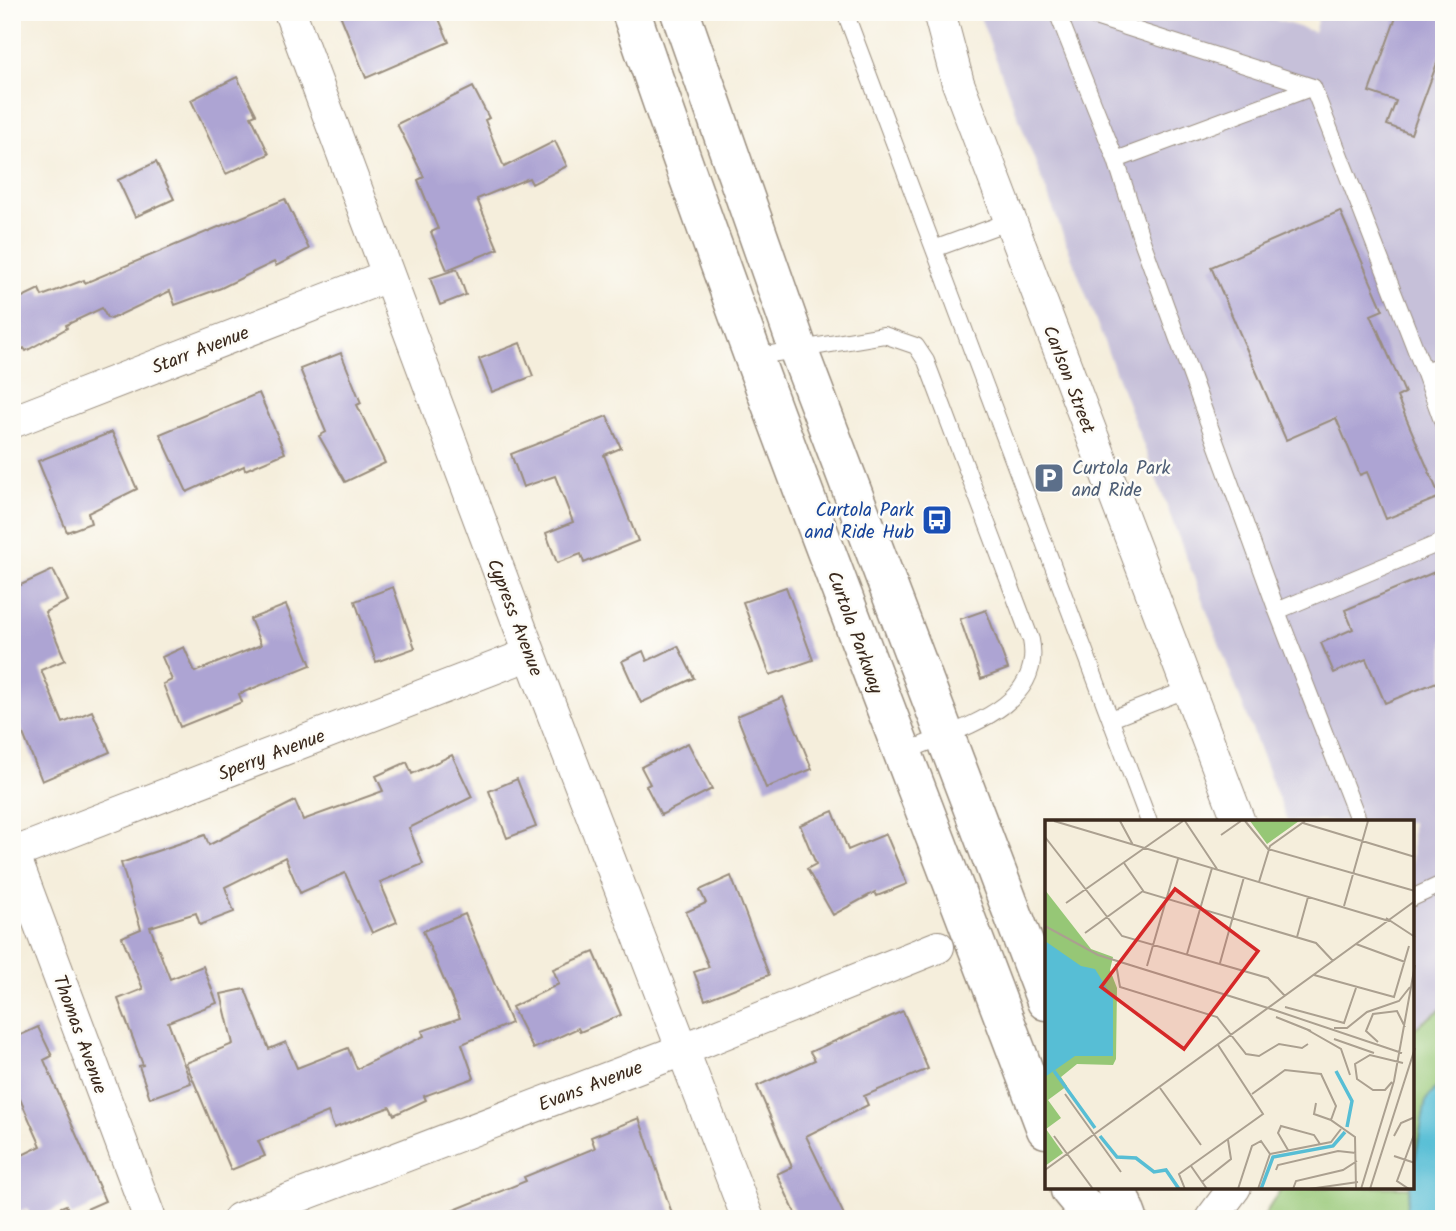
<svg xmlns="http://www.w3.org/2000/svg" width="1456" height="1231" viewBox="0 0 1456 1231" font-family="Kalam,sans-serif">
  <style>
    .industrial { fill: #c6c0d9 }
    .green { fill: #96c776; stroke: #68784a; stroke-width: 2 }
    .water { fill: #57bed5; stroke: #49747a; stroke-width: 2 }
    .building { fill: #ada4d3 }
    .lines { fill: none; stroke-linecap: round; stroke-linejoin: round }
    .service-casing { stroke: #988c7d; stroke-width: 18 }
    .minor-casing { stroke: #988c7d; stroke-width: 34 }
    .primary-casing { stroke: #988c7d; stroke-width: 41 }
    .service { stroke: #fff; stroke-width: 16 }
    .minor { stroke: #fff; stroke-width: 32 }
    .primary { stroke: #fff; stroke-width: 38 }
    .labels { text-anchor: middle; stroke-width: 5; stroke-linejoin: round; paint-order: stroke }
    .street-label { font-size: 19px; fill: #3b2a1e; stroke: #fdfcf7 }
    .service-label { font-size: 19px; fill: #4e5e75; stroke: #fdfcf7; text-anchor: start }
    .transit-label { font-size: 19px; fill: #164399; stroke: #fdfcf7; text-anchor: end }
    .inset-river { fill: none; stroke: #57bed5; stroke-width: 3.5 }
    .inset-road { fill: none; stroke: #aba090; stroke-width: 2 }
    .view { fill: #d62828; fill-opacity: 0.15; stroke: #d62828; stroke-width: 3.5 }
    .inset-edge { fill: none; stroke: #3b2a1e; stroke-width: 3.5 }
  </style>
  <rect width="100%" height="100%" fill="#fdfcf7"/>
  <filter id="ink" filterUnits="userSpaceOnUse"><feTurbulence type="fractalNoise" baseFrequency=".0143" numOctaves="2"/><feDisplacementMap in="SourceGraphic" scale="14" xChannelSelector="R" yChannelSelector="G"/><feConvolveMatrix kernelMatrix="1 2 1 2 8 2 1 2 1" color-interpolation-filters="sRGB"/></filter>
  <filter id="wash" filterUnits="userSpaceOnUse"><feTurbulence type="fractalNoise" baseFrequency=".00686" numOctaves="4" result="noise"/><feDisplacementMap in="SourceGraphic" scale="28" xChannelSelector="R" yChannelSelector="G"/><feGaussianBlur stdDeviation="1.57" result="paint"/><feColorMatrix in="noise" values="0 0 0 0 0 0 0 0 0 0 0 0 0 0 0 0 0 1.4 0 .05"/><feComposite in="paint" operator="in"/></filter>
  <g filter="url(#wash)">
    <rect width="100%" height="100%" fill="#f5eedc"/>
    <path class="industrial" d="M 978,12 L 1252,12 L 1314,32 L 1320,12 L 1444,12 L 1444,1007 L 1412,1030 L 1412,822 L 1287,821 Z"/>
    <path class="green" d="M 1444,1007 L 1444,1219 L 1262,1219 L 1282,1187 L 1412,1187 L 1412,1030 Z"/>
    <path class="water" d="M 1444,1079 L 1444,1219 L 1404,1219 L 1426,1100 Z"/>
    <g id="blocks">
      <path class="building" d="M 339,12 L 436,12 L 449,42 L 366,78 Z
        M 1398,12 L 1444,12 L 1444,44 L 1411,134 L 1387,125 L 1396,101 L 1369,92 Z
        M 237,77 L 256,114 L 251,116 L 269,154 L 226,174 L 191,100 Z
        M 473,87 L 489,118 L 485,120 L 504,167 L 555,141 L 567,166 L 532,184 L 529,178 L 477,199 L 498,249 L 447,270 L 431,232 L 438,229 L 418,180 L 424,177 L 397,124 Z
        M 156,162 L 174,199 L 135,217 L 118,180 Z
        M 285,199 L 309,249 L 276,266 L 274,262 L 221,288 L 175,305 L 170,291 L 111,319 L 107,318 L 102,308 L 66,325 L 67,328 L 26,351 L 24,348 L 12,355 L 12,302 L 39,289 L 42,296 L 84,280 L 85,283 Z
        M 1340,211 L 1383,310 L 1371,315 L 1405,393 L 1397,397 L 1440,497 L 1386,519 L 1367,472 L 1360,475 L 1336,418 L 1286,440 L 1211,267 Z
        M 457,269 L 466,295 L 440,305 L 430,278 Z
        M 520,343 L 533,376 L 492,392 L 479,359 Z
        M 341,353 L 361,403 L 357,405 L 385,463 L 345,482 L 319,436 L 326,432 L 300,369 Z
        M 259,393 L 285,453 L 245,470 L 244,466 L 187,492 L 160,434 Z
        M 607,416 L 621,448 L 604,455 L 638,541 L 584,563 L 581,554 L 557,563 L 546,533 L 573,522 L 555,476 L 523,487 L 511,454 Z
        M 112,432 L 137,489 L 88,513 L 91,523 L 67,532 L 38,461 Z
        M 1444,568 L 1444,679 L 1385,703 L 1366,659 L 1334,673 L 1321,643 L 1353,629 L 1345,610 Z
        M 53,570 L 68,601 L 45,612 L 65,660 L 41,670 L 63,723 L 92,711 L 110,752 L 42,781 L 12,706 L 12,589 Z
        M 393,587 L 415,648 L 376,662 L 355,601 Z
        M 786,587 L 813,660 L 770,675 L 743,602 Z
        M 286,605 L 311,665 L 239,694 L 242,702 L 180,727 L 163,684 L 172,680 L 162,657 L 184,647 L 195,672 L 261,645 L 250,619 Z
        M 986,610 L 1008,669 L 981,679 L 960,619 Z
        M 678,646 L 694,678 L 641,703 L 622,661 L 643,651 L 647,661 Z
        M 783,697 L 812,769 L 766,788 L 737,716 Z
        M 688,743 L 712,789 L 661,815 L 646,786 L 650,784 L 641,767 Z
        M 452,755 L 472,797 L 409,828 L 423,864 L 380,882 L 397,922 L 372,933 L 345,873 L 300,893 L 285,857 L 225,887 L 234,912 L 200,925 L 196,913 L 150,927 L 170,979 L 203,966 L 217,1003 L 168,1022 L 191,1083 L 150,1098 L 139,1066 L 143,1065 L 118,999 L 143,989 L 122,937 L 141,929 L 121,863 L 205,835 L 209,845 L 295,801 L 303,820 L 383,791 L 376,776 L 407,762 L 412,774 Z
        M 517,779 L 536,827 L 507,838 L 489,791 Z
        M 833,811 L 848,850 L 886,834 L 907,884 L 877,896 L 875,892 L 833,915 L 807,869 L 816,864 L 800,825 Z
        M 731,876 L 769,975 L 705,1000 L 694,972 L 709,967 L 686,912 L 706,903 L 700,890 Z
        M 465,914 L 511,1023 L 462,1044 L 474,1078 L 424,1096 L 426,1100 L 394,1115 L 390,1107 L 334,1128 L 328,1112 L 258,1141 L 265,1156 L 231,1170 L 186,1063 L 233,1044 L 221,994 L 245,989 L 269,1049 L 286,1042 L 297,1068 L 348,1048 L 357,1069 L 424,1036 L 422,1031 L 460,1018 L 423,931 Z
        M 594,952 L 621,1015 L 580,1032 L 578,1028 L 533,1049 L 512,1007 L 559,984 L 553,969 Z
        M 903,1011 L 928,1069 L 864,1096 L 868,1105 L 806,1136 L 846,1219 L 798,1219 L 777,1174 L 792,1167 L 757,1086 L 815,1060 L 810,1052 Z
        M 38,1027 L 52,1056 L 44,1060 L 105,1201 L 71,1216 L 66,1205 L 32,1219 L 27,1208 L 12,1215 L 12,1160 L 41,1146 L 12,1081 L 12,1039 Z
        M 639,1118 L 674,1219 L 432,1219 L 526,1181 L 524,1177 L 595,1148 L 591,1137 Z"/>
    </g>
  </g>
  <g filter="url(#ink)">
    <use href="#blocks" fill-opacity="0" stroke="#988c7d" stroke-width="2"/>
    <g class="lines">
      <g class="service-casing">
        <path id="service" d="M 845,12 L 1149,822
          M 1057,12 L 1116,160 L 1141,238 L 1277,611 L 1359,822
          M 1079,12 L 1313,87 L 1424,371
          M 1116,160 L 1313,87
          M 934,249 L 1010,221
          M 753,357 L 884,335 L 916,346 L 926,361 L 1031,640 C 1045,710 953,730 903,753
          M 1444,364 L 1424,371 L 1444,426
          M 1277,611 L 1444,541
          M 1111,719 L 1188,689
          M 1412,898 L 1444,883"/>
      </g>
      <g class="minor-casing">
        <path id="minor" d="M 290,12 L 530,654 L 748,1219
          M 939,12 L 958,83 L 1239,822
          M 12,422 L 387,276
          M 12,850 L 150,1219
          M 12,854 L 530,654
          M 239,1219 L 682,1050 L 938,947
          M 1211,1219 L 1235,1187"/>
      </g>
      <g class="primary-casing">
        <path id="primary" d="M 631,12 C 759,389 906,757 1046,1129
          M 680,12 L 798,349 L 1046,1001
          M 1116,1187 L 1128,1219
          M 1070,1190 L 1094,1219"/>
      </g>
      <use href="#service" class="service"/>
      <use href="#minor" class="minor"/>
      <use href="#primary" class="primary"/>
    </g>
  </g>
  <defs>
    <g id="parking-square" transform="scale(1.575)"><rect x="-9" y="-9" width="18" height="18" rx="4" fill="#5c6f8a" stroke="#fdfcf7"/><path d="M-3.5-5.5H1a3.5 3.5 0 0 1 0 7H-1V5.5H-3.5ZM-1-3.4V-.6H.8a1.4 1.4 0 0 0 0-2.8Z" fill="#fff"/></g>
    <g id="bus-square" transform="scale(1.575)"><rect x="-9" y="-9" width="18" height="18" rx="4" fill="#1a4fb4" stroke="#fdfcf7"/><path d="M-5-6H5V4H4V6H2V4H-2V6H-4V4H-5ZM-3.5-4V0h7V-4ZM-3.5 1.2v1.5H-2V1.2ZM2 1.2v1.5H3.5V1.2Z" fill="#fff"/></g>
  </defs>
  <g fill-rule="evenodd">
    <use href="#parking-square" x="1049" y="478"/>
    <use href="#bus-square" x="937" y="520"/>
  </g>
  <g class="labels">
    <g class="street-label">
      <text transform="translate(200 349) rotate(-21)" y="7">Starr Avenue</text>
      <text transform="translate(1070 379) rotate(69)" y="7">Carlson Street</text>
      <text transform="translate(516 617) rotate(69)" y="7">Cypress Avenue</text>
      <text transform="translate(856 632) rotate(70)" y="7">Curtola Parkway</text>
      <text transform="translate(271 754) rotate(-21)" y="7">Sperry Avenue</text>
      <text transform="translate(81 1034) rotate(70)" y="7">Thomas Avenue</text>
      <text transform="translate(590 1085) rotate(-21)" y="7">Evans Avenue</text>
    </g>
    <g class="service-label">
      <text x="1072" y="474">Curtola Park<tspan x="1072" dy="22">and Ride</tspan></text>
    </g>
    <g class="transit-label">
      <text x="914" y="516">Curtola Park<tspan x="914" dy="22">and Ride Hub</tspan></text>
    </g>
  </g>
  <g transform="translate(1045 820)">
    <rect width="369" height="369" fill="#f5eedc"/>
    <path d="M 205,1 L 254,1 L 222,24 ZM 0,70 L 46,129 L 68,137 L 65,150 L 72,168 L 71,239 L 68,245 L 32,244 L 16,257 L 22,266 L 3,280 L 16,298 L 1,309 L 18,333 L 0,346 Z" fill="#96c776"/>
    <path d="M 0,121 L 36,146 L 50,149 L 68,178 L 68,236 L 30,236 L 0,257 Z" fill="#57bed5"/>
    <path class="inset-river" d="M 9,251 L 50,308M 291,251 L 307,281 L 302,307M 55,316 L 72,337 L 91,338 L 109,352 L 121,350 L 134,369M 216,369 L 228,337 L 288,326 L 300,312"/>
    <path class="inset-road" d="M 9,1 L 344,101M 75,1 L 88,25M 140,1 L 172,49M 200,1 L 223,29 L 370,71M 258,3 L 370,37M 176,15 L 196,1M 0,17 L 77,116 L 223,158 L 240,176M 79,43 L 99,72 L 271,123 L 288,141M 214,62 L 225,26 L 260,1M 21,83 L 138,1M 299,86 L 323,1M 341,98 L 370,117M 0,106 L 53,135 L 223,188M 40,113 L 98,71M 252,117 L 263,77M 311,124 L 360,142M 142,134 L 167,48M 175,143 L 199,57M 71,144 L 75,167 L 172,197 L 201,234 L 214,236 L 234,224 L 257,228 L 263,224M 102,146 L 133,39M 269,155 L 349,177 L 364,126M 240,187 L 299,203 L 311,168M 223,188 L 357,233M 231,197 L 266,211M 289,208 L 302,208 L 322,192 L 354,181 L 365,167M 261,209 L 296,229 L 305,255M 289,219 L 329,233M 333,222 L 321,211 L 328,194 L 352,191 L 360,207M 347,262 L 340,270 L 328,270 L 312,259 L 310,244 L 325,235 L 358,243M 115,268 L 156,325M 20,274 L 76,352M 207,274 L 240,250 L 276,254 L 291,286 L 286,300 L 310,317 L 311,369M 271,283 L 269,294 L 286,300M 9,316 L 48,369M 349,316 L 356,303 L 370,297M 243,330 L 233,313 L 236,306 L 269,315 L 275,324M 349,336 L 370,343M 146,346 L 162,369M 0,350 L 370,81M 231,350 L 233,345 L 293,331 L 311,333M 157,362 L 186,339 L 183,320M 140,369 L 134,354 L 218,294 L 173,225M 193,369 L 207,326 L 216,321 L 225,334M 213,369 L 225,334 L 286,322 L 296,309M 248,369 L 251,361 L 298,350 L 312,341M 264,369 L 313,362M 316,369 L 349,261 L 370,145M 325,369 L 370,228M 364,369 L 352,361 L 370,312"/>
    <path class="view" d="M 130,69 L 213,131 L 139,229 L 56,167 Z"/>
    <rect width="369" height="369" class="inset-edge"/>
  </g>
  <rect width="1456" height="1231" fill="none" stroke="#fdfcf7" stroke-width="42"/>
</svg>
